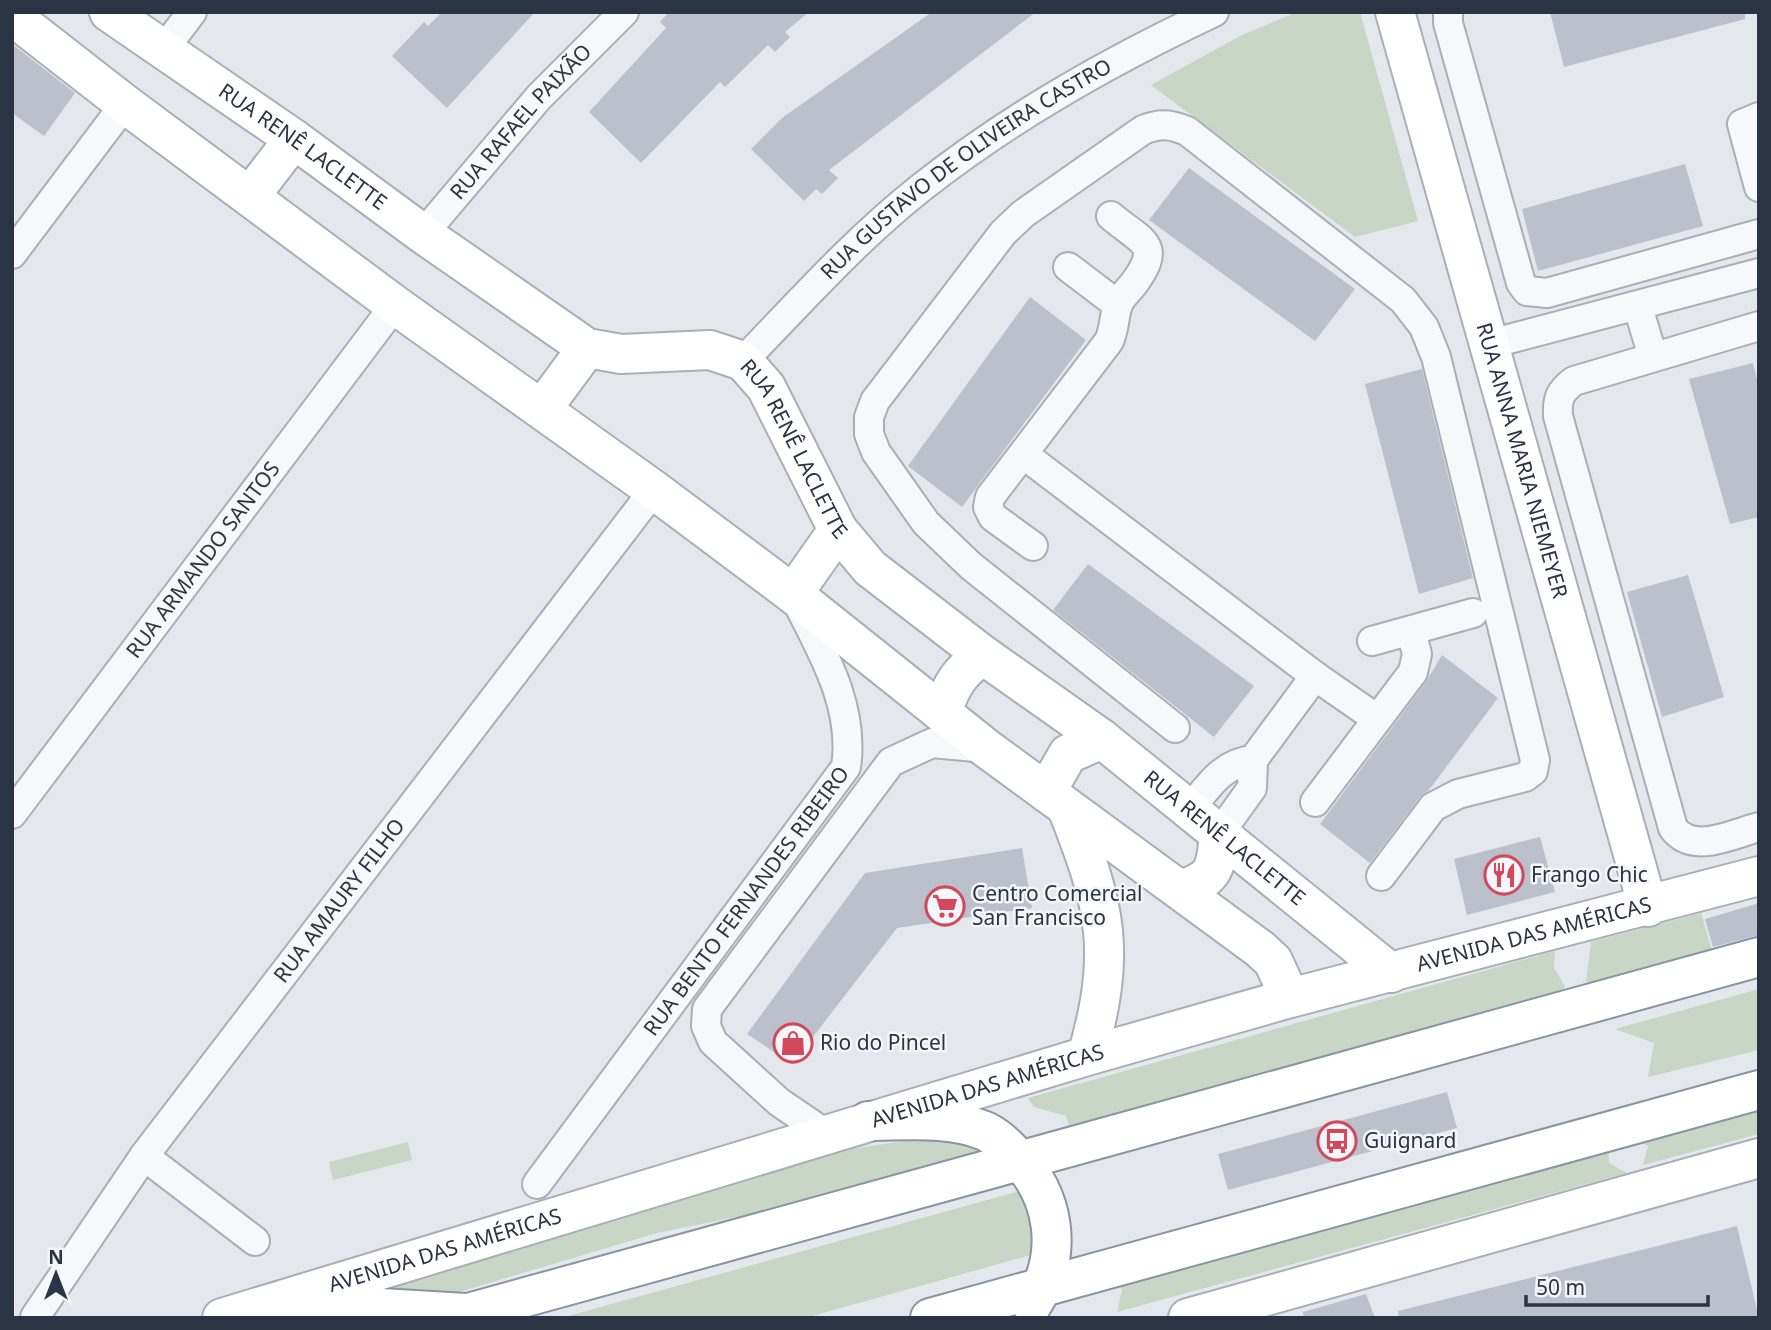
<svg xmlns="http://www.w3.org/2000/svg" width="1771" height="1330" viewBox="0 0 1771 1330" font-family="'Noto Sans',sans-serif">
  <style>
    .green { fill: #c9d6c5 }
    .building { fill: #bbc0ca }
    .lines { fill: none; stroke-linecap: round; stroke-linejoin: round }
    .street-casing { stroke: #a9aeb7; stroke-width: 32 }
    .secondary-casing { stroke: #a9aeb7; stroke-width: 42 }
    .highway-casing { stroke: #8b94a3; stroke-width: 42 }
    .street { stroke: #f7f8fa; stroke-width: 28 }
    .secondary { stroke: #fff; stroke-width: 38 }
    .highway { stroke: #fff; stroke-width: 38 }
    .labels { text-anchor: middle; stroke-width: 5; stroke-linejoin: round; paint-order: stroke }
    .street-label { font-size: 21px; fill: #2b3445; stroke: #f4f6f9 }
    .poi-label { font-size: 21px; fill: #2b3445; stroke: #f4f6f9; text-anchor: start }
  </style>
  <rect width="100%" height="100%" fill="#e4e7ec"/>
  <path class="green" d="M 1297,12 L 1360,12 L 1418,221 L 1355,237 L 1151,85 L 1242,35 Z
    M 1701,913 L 1714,957 L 1599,987 L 1586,981 L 1591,942 Z
    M 1555,951 L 1554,968 L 1565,986 L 1560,998 L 1070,1129 L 1066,1116 L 1034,1107 L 1028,1098 Z
    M 1759,989 L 1759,1050 L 1648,1077 L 1654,1043 L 1615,1029 Z
    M 1759,1109 L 1759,1134 L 1643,1165 L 1648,1146 L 1630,1135 Z
    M 926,1138 L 957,1142 L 989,1154 L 859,1192 L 657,1233 L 432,1300 L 307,1306 L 857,1148 Z
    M 408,1142 L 412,1160 L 333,1180 L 329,1162 Z
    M 1608,1142 L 1609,1163 L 1627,1173 L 1117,1312 L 1122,1289 L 1110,1278 Z
    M 1023,1190 L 1033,1229 L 1031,1255 L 805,1318 L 561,1318 Z"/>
  <path class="building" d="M 442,12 L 535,12 L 447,108 L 392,56 L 424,22 L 428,26 Z
    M 669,12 L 809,12 L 785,32 L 790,37 L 775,52 L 768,45 L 725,87 L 720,82 L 641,163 L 589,112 L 666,28 L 660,22 Z
    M 932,12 L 1036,12 L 829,170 L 838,178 L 822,194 L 816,189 L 804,201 L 751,149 L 782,118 Z
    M 1550,12 L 1745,12 L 1745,19 L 1564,67 Z
    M 12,44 L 75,93 L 44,136 L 12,113 Z
    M 1685,164 L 1703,226 L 1538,271 L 1522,209 Z
    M 1189,168 L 1355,289 L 1315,341 L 1149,220 Z
    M 1030,297 L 1086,340 L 962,507 L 908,466 Z
    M 1753,363 L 1759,387 L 1759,517 L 1730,524 L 1689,379 Z
    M 1422,369 L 1473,578 L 1419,594 L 1365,384 Z
    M 1088,564 L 1254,686 L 1214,737 L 1053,610 Z
    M 1688,575 L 1724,697 L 1662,717 L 1627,592 Z
    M 1442,655 L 1498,698 L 1429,790 L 1420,797 L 1370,863 L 1320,824 L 1426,682 Z
    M 1540,837 L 1555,892 L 1467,915 L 1454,859 Z
    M 1022,848 L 1032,908 L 897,928 L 792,1064 L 747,1034 L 865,873 Z
    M 1759,903 L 1759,935 L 1713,947 L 1705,919 Z
    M 1447,1092 L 1457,1128 L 1228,1190 L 1218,1154 Z
    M 1737,1226 L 1759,1318 L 1399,1318 L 1398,1311 Z
    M 1366,1294 L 1375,1318 L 1304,1318 L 1303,1312 Z"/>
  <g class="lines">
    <g class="street-casing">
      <g id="street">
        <path d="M 1448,12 L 1448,23 L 1521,283 L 1527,291 L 1547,293 L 1759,234"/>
        <path d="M 164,49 L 192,12"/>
        <path d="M 1759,117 L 1742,124 L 1759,187"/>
        <path id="s1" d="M 423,234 L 539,97 L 624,12"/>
        <path d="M 12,254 L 125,104"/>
        <path d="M 1068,267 L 1118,305"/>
        <path d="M 1638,307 L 1653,357"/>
        <path d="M 1759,326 L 1574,381 C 1560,391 1557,399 1558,416 L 1673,828 C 1693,855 1732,834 1759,827"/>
        <path d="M 1490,344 L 1759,273"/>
        <path id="s2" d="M 743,361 C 801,301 857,238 922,187 C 1012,116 1110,61 1214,12"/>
        <path d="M 1023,454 L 1315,676 L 1377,719"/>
        <path d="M 1033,546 L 993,517 L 988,507 L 990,497 L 1109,341 C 1115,328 1114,315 1118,304 C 1121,297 1130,289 1135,282 C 1163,243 1141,242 1111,216"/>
        <path d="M 1372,641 L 1473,613"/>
        <path d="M 1175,728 L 971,566 L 926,523 L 876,452 L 869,434 L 869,417 L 875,401 L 1003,233 L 1023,214 L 1143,130 C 1160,123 1170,124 1187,131 L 1403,300 L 1424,327 L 1436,357 L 1535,760 L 1533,771 L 1525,777 L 1458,794 L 1433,807 L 1381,876"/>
        <path d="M 1253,760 L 1315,676"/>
        <path d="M 1315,802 L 1413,672 L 1417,654 L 1411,631"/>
        <path d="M 1189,810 C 1208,787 1222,763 1253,760 L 1252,788 L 1219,834"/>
        <path id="s3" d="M 12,814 L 395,305"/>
        <path d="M 826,1134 L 779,1102 L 713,1042 L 706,1026 L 707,1009 L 891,762 L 932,743 L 986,748"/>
        <path d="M 144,1156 L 255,1241"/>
        <path id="s4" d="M 537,1184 L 846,767 C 855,707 823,653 796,600"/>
        <path id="s5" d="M 35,1317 L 144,1156 L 654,490"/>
      </g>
    </g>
    <g class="secondary-casing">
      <g id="secondary">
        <path id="s6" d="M 109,12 L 294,139 L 423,234 L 587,348 L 621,354 L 710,350 L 743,361 L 766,387 L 838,530 L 870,568 L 983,655 L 1102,739 L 1391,973"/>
        <path id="s7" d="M 1395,12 L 1648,907"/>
        <path d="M 12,16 L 125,104 L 395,305 L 654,490 L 793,594 L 986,748 L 1260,949 L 1273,961 L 1290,998"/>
        <path d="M 250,196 L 294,139"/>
        <path d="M 542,409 L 587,348"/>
        <path d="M 793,594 L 838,530"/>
        <path d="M 942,713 C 951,685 959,672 983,655"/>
        <path d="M 1046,792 L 1068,754 L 1102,739"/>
        <path d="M 1067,808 C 1106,907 1117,951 1087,1056"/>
        <path d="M 1182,889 C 1216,879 1216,866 1219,834"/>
        <path id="s8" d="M 222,1318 L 1087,1056 L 1290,998 L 1759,876"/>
        <path d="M 1188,1318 L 1759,1158"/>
      </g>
    </g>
    <g class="highway-casing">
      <path id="highway" d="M 868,1121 C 905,1121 950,1116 985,1131 C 996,1136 1006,1146 1014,1154 C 1056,1196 1064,1254 1032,1305
        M 279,1302 L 466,1313
        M 450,1318 L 1759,957
        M 930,1318 L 1759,1090"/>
    </g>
    <use href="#street" class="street"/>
    <use href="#secondary" class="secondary"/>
    <use href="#highway" class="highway"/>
  </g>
  <defs>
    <g id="restaurant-ring" transform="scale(2.0125)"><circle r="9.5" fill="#f4f6f9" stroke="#d1495b" stroke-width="1.5"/><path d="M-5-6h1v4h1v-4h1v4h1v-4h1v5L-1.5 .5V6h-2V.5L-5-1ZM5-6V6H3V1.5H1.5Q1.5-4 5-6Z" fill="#d1495b"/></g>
    <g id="supermarket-ring" transform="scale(2.0125)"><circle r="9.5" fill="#f4f6f9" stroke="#d1495b" stroke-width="1.5"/><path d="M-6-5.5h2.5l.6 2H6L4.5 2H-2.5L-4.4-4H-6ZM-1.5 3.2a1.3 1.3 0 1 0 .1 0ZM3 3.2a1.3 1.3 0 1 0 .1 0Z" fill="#d1495b"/></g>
    <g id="shop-ring" transform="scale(2.0125)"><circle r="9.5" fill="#f4f6f9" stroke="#d1495b" stroke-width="1.5"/><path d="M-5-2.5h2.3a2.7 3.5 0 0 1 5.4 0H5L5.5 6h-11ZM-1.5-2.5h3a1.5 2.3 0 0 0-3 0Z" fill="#d1495b"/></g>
    <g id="bus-ring" transform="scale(2.0125)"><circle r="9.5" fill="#f4f6f9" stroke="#d1495b" stroke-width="1.5"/><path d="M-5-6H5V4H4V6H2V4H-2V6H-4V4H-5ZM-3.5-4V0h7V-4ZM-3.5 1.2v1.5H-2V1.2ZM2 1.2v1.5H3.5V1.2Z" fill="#d1495b"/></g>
  </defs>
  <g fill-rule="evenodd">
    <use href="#restaurant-ring" x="1504" y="875"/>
    <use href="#supermarket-ring" x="945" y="906"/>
    <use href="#shop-ring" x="793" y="1043"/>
    <use href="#bus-ring" x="1337" y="1141"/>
  </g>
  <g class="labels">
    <g class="street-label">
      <text dy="7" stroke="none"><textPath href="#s1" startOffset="149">RUA RAFAEL PAIXÃO</textPath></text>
      <text dy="7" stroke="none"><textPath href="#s6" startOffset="236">RUA RENÊ LACLETTE</textPath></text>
      <text dy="7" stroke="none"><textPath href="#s2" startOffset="296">RUA GUSTAVO DE OLIVEIRA CASTRO</textPath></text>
      <text dy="7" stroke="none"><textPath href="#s6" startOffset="845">RUA RENÊ LACLETTE</textPath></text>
      <text dy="7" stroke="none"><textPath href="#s7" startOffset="466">RUA ANNA MARIA NIEMEYER</textPath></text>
      <text dy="7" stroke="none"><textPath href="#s3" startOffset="318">RUA ARMANDO SANTOS</textPath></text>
      <text dy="7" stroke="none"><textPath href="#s6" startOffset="1433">RUA RENÊ LACLETTE</textPath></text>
      <text dy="7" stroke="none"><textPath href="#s5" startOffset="516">RUA AMAURY FILHO</textPath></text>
      <text dy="7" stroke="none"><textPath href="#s4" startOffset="352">RUA BENTO FERNANDES RIBEIRO</textPath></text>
      <text dy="7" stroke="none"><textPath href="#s8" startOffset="1367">AVENIDA DAS AMÉRICAS</textPath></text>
      <text dy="7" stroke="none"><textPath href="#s8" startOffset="800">AVENIDA DAS AMÉRICAS</textPath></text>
      <text dy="7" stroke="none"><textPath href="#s8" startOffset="233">AVENIDA DAS AMÉRICAS</textPath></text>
    </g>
    <g class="poi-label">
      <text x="1531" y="882">Frango Chic</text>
      <text x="972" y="901">Centro Comercial<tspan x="972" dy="24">San Francisco</tspan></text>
      <text x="820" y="1050">Rio do Pincel</text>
      <text x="1364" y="1148">Guignard</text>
    </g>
  </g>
  <rect width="1771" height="1330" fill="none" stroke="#2b3445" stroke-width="28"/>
  <g transform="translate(56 1274)" stroke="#f4f6f9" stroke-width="5" paint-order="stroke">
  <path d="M0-5L12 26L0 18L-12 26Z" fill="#2b3445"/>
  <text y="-10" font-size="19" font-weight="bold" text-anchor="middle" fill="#2b3445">N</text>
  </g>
  <path d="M1526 1295v10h182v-10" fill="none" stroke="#2b3445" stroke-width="3.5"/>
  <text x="1536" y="1295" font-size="21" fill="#2b3445" stroke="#f4f6f9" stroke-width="5" paint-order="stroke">50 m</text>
</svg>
